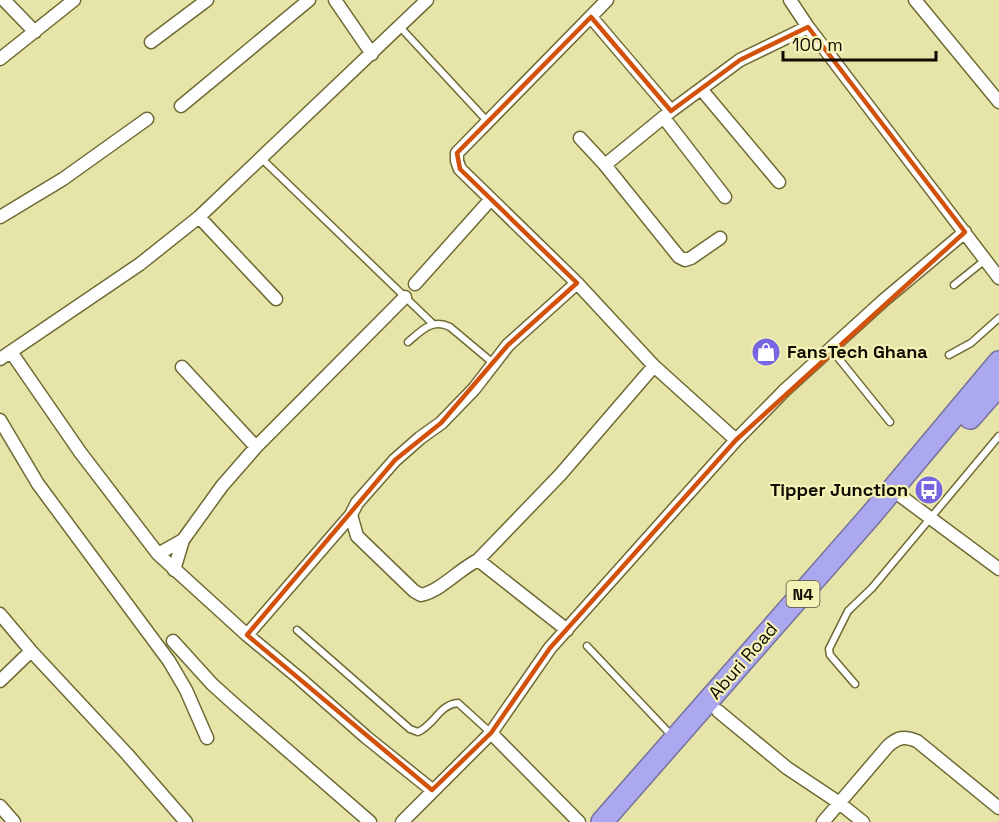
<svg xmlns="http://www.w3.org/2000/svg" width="999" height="822" viewBox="0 0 999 822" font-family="'Space Grotesk',sans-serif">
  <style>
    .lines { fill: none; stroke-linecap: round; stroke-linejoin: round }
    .lane-casing { stroke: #6e6a33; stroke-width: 9 }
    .street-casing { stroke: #6e6a33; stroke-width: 15 }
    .highway-casing { stroke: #74729b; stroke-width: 24 }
    .lane { stroke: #fff; stroke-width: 6 }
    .street { stroke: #fff; stroke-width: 12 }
    .highway { stroke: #aba8ef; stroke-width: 21 }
    .marked { fill: none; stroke: #d2510b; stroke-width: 4.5; stroke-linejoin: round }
    .labels { text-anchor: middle; stroke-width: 4.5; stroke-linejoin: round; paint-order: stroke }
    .shield { fill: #f4f2b7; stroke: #545237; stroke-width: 1.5 }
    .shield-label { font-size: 16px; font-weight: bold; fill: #0f0d00 }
    .poi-label { font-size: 18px; font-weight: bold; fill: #0f0d00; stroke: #f4f2b7; text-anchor: start }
    .street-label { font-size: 18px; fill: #0f0d00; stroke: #f4f2b7 }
  </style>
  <rect width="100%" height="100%" fill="#e7e4aa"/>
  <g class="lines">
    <g class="lane-casing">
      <path id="lane" d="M 400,27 L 488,122
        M 261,158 L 432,323
        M 954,285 L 985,260
        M 408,342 C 421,331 432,318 450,327 L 493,363
        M 831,349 L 890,422
        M 949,355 L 971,343 L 999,318
        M 297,630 L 410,729 L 418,732 C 434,725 440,704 458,703 L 491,733
        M 587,646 L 673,737
        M 855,684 L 830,655 L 829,649 L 848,611 L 872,588 L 999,436"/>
    </g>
    <g class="street-casing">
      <path id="street" d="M 4,0 L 35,32
        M 335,0 L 372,54
        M 607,0 L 457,153 L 457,161 L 460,169 L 577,283 L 654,366 L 736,440
        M 790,0 L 808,27 L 999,278
        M 915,0 L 999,102
        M 591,17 L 671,111
        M 151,42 L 207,0
        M 0,59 L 74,0
        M 701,89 L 779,182
        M 181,106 L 309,0
        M 664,118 L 725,197
        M 580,138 L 605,165 L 679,257 L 685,260 L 691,258 L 720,238
        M 605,165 L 671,111 L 740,60 L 808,27
        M 0,217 L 63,179 L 147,119
        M 199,217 L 276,299
        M 577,283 L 508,345 L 474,389 L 441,423 L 420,438 L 395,460 L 357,503 L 351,515 L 357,536 L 414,591 L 421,595 C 442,590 458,570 478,560 L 560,475 L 654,366
        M 415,284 L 491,199
        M 11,352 L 80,452 L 158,554 L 247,635 L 299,678 L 366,737 L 432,790
        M 0,359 L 140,264 L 199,217 L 427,0
        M 182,367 L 256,447
        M 0,420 L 38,484 L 169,661 L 186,690 L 207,738
        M 902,497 L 999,569
        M 158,554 L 183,540
        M 478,560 L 567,630
        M 174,570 L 183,540 L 222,486 L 256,447 L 405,297
        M 0,614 L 31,651 L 127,754 L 186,822
        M 247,635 L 351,515
        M 173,641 L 212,684 L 233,703 L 370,822
        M 0,681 L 31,651
        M 718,711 L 787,768 L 838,802 L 863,822
        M 491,733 L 579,822
        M 0,806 L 14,822
        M 402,822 L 491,733 L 550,648 L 736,440 L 785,390 L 884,300 L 965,232
        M 823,822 L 888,746 C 898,737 904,736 917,741 L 999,808"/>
    </g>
    <g class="highway-casing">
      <path id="highway" d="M 970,418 L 999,385
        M 602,822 L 871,515 L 999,362"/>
    </g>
    <use href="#lane" class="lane"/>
    <use href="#street" class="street"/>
    <use href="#highway" class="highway"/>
  </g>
  <path class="marked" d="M 591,17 L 671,111 L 740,60 L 808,27 L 965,232 L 736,440 L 550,648 L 491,733 L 432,790 L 247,635 L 395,460 L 441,423 L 508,345 L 577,283 L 460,169 L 457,153 Z"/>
  <defs>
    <g id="shop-disc" transform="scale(1.5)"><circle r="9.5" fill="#7766e1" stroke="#f4f2b7"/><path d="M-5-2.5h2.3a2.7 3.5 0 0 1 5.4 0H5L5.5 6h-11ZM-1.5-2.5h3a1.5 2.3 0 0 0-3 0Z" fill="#fff"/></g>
    <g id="bus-disc" transform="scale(1.5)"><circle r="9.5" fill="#7766e1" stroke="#f4f2b7"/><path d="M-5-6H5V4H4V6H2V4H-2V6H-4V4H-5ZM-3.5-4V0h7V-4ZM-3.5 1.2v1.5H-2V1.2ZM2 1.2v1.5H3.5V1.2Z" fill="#fff"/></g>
  </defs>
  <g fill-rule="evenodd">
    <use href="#shop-disc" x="766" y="352"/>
    <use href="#bus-disc" x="929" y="490"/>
  </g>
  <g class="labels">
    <rect class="shield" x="786.5" y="581" width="33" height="26" rx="4.5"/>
    <g class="shield-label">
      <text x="803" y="600">N4</text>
    </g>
    <g class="poi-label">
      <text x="787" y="358">FansTech Ghana</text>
      <text x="908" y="496" text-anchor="end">Tipper Junction</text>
    </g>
    <g class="street-label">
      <text transform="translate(743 661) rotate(-49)" y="6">Aburi Road</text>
    </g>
  </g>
  <path d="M783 51v9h153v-9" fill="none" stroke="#0f0d00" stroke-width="3"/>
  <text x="792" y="51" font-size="18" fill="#0f0d00" stroke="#f4f2b7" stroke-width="4.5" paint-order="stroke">100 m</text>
</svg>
